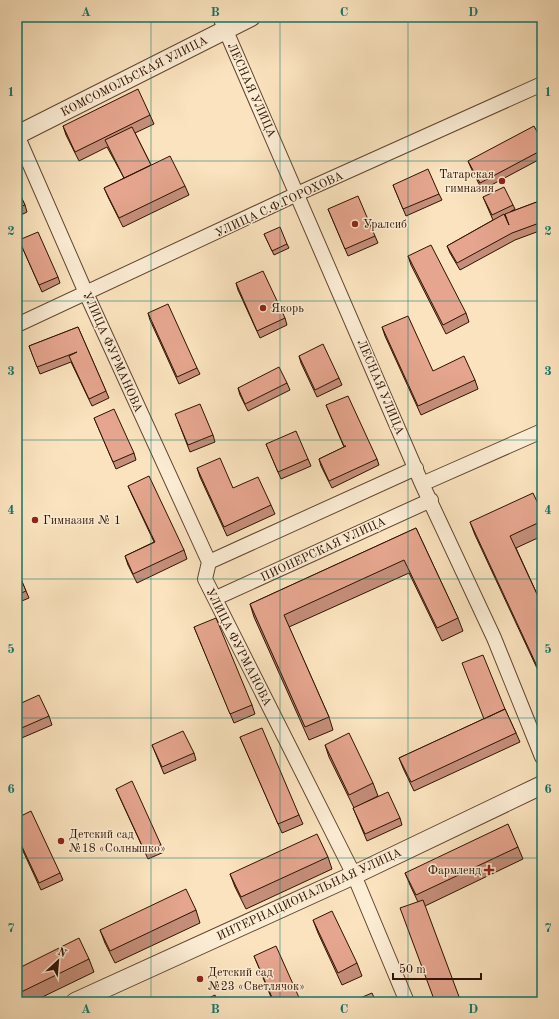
<svg xmlns="http://www.w3.org/2000/svg" width="559" height="1019" viewBox="0 0 559 1019" font-family="'Old Standard TT',serif">
  <style>
    .lines { fill: none; stroke-linecap: round; stroke-linejoin: round }
    .minor-casing { stroke: #624630; stroke-width: 16 }
    .tertiary-casing { stroke: #624630; stroke-width: 20 }
    .minor { stroke: #fcedd5; stroke-width: 14 }
    .tertiary { stroke: #fcedd5; stroke-width: 18 }
    .wall { fill: #c58e7a; stroke: #2f1200; fill-rule: evenodd }
    .building { fill: #e5a58e; stroke: #2f1200 }
    .grid { fill: none; stroke: #0f766e; stroke-width: 1; stroke-opacity: 0.55 }
    .poi-dot { fill: #8f2418; stroke: #fcedd5; stroke-width: 1.5 }
    .labels { text-anchor: middle; stroke-width: 3; stroke-linejoin: round; paint-order: stroke }
    .street-label { font-size: 12px; fill: #2f1200; stroke: #fcedd5 }
    .poi-label { font-size: 12px; fill: #2f1200; stroke: #fcedd5; text-anchor: start }
    .neatline { fill: none; stroke: #0f766e; stroke-width: 1.5 }
    .grid-label { font-size: 13px; text-anchor: middle; font-weight: bold; fill: #0f766e }
  </style>
  <rect width="100%" height="100%" fill="#fae3be"/>
  <filter id="stains"><feTurbulence type="fractalNoise" baseFrequency=".005" numOctaves="4"/><feColorMatrix values="0 0 0 0 .2 0 0 0 0 .09 0 0 0 0 .02 0 0 0 .5 -.17"/></filter>
  <radialGradient id="worn" r=".72"><stop offset=".6" stop-color="#630" stop-opacity="0"/><stop offset="1" stop-color="#630" stop-opacity=".3"/></radialGradient>
  <g class="lines">
    <g class="minor-casing">
      <path id="minor" d="M 220,17 L 422,484 L 494,638 L 542,757
        M 17,135 L 86,293 L 209,562 L 205,579 L 354,875 L 407,1002
        M 17,325 L 297,194 L 542,84
        M 422,484 L 542,431
        M 209,562 L 416,468
        M 216,598 L 431,500"/>
    </g>
    <g class="tertiary-casing">
      <path id="tertiary" d="M 17,135 L 251,17
        M 75,1002 L 354,875 L 542,785"/>
    </g>
    <use href="#minor" class="minor"/>
    <use href="#tertiary" class="tertiary"/>
  </g>
  <path class="wall" d="M 150,115 L 154,124 L 135,133 L 151,165 L 185,186 L 189,195 L 123,227 L 108,197 L 104,188 L 124,178 L 107,147 L 79,161 L 66,135 L 63,126 Z
    M 542,141 L 542,158 L 482,190 L 471,168 L 468,161 Z
    M 393,185 L 439,194 L 442,200 L 406,216 Z
    M 17,189 L 25,205 L 27,212 L 17,217 Z
    M 483,197 L 513,205 L 515,209 L 510,212 L 542,200 L 542,230 L 515,240 L 460,270 L 450,253 L 447,246 L 493,220 ZM 505,214 L 509,224 L 504,215 Z
    M 328,209 L 375,236 L 378,243 L 348,256 Z
    M 264,234 L 287,244 L 289,248 L 274,255 Z
    M 19,240 L 58,277 L 60,283 L 42,292 Z
    M 408,256 L 466,313 L 469,322 L 446,334 L 411,265 Z
    M 236,283 L 285,318 L 287,325 L 260,338 L 238,290 Z
    M 17,300 L 19,305 L 17,306 Z
    M 148,313 L 197,368 L 200,374 L 179,384 L 150,320 Z
    M 78,327 L 109,398 L 92,406 L 71,362 L 40,374 L 29,346 Z
    M 382,327 L 433,371 L 475,380 L 478,389 L 421,415 L 385,336 Z
    M 299,356 L 339,378 L 342,385 L 317,397 L 301,363 Z
    M 17,368 L 22,381 L 17,384 Z
    M 287,383 L 290,390 L 248,411 L 240,395 L 238,388 Z
    M 326,405 L 377,459 L 379,465 L 332,488 L 321,466 L 319,459 L 344,447 Z
    M 94,418 L 134,453 L 136,460 L 116,469 Z
    M 178,421 L 213,435 L 215,442 L 190,452 Z
    M 266,444 L 308,459 L 311,466 L 281,479 Z
    M 197,468 L 233,488 L 271,505 L 275,514 L 227,536 L 200,477 Z
    M 128,486 L 184,550 L 187,559 L 137,583 L 128,565 L 125,556 L 154,542 L 132,495 Z
    M 542,512 L 542,536 L 516,548 L 542,605 L 542,679 L 475,535 L 470,522 Z
    M 416,528 L 458,618 L 463,631 L 442,641 L 409,573 L 289,627 L 329,717 L 333,730 L 309,740 L 254,617 L 250,604 Z
    M 17,570 L 29,598 L 17,603 Z
    M 194,627 L 252,705 L 255,714 L 234,723 Z
    M 17,705 L 49,716 L 52,725 L 17,740 Z
    M 505,709 L 516,733 L 520,742 L 414,791 L 403,768 L 399,758 Z
    M 240,737 L 299,815 L 303,824 L 282,833 L 244,746 Z
    M 152,745 L 194,753 L 196,760 L 164,774 Z
    M 325,745 L 373,783 L 378,796 L 356,807 L 400,818 L 402,825 L 367,841 L 356,815 L 353,808 L 354,808 L 329,757 Z
    M 116,789 L 161,845 L 164,852 L 148,859 L 119,796 Z
    M 17,818 L 60,873 L 63,880 L 41,890 L 17,838 Z
    M 518,847 L 523,859 L 425,906 L 418,902 L 410,885 L 405,873 Z
    M 328,857 L 332,869 L 246,909 L 235,887 L 230,874 Z
    M 196,910 L 200,923 L 115,963 L 105,943 L 100,930 Z
    M 313,920 L 357,963 L 362,976 L 342,985 L 318,933 Z
    M 254,956 L 301,1002 L 273,1002 L 259,968 Z
    M 89,959 L 94,972 L 32,1002 L 17,1002 L 17,969 Z"/>
  <path class="building" d="M 539,17 L 542,17 L 542,24 Z
    M 138,89 L 150,115 L 75,152 L 63,126 Z
    M 534,126 L 542,141 L 542,150 L 480,183 L 468,161 Z
    M 132,127 L 151,165 L 124,178 L 105,140 Z
    M 170,156 L 185,186 L 119,218 L 104,188 Z
    M 428,169 L 439,194 L 403,209 L 393,185 Z
    M 504,187 L 513,205 L 492,215 L 483,197 Z
    M 17,189 L 25,205 L 17,208 Z
    M 358,196 L 375,236 L 345,249 L 328,209 Z
    M 542,200 L 542,222 L 512,233 L 457,263 L 447,246 L 504,214 L 509,225 L 505,214 Z
    M 280,227 L 287,244 L 272,251 L 264,234 Z
    M 38,232 L 58,277 L 39,285 L 19,240 Z
    M 431,245 L 466,313 L 443,325 L 408,256 Z
    M 263,271 L 285,318 L 257,331 L 236,283 Z
    M 168,304 L 197,368 L 177,377 L 148,313 Z
    M 408,316 L 433,371 L 464,356 L 475,380 L 418,406 L 382,327 Z
    M 78,327 L 106,391 L 89,399 L 69,356 L 77,352 L 37,367 L 29,346 Z
    M 323,344 L 339,378 L 315,390 L 299,356 Z
    M 279,367 L 287,383 L 245,404 L 238,388 Z
    M 17,368 L 20,374 L 17,376 Z
    M 348,396 L 377,459 L 329,481 L 319,459 L 346,446 L 344,446 L 326,405 Z
    M 200,404 L 213,435 L 188,445 L 175,414 Z
    M 114,409 L 134,453 L 113,462 L 94,418 Z
    M 296,431 L 308,459 L 278,472 L 266,444 Z
    M 220,458 L 233,488 L 258,477 L 271,505 L 224,527 L 197,468 Z
    M 149,476 L 184,550 L 133,574 L 125,556 L 155,542 L 128,486 Z
    M 533,493 L 542,512 L 542,521 L 510,536 L 542,605 L 542,677 L 470,522 Z
    M 416,528 L 458,618 L 437,628 L 404,560 L 284,615 L 329,717 L 305,727 L 250,604 Z
    M 17,570 L 26,591 L 17,595 Z
    M 216,618 L 252,705 L 230,714 L 194,627 Z
    M 483,655 L 505,709 L 484,719 L 462,663 Z
    M 39,695 L 49,716 L 17,730 L 17,705 Z
    M 505,709 L 516,733 L 411,782 L 399,758 Z
    M 262,728 L 299,815 L 278,824 L 240,737 Z
    M 183,731 L 194,753 L 162,767 L 152,745 Z
    M 349,733 L 373,783 L 349,795 L 325,745 Z
    M 132,781 L 161,845 L 145,852 L 116,789 Z
    M 388,792 L 400,818 L 365,834 L 353,808 Z
    M 31,811 L 60,873 L 39,883 L 17,836 L 17,818 Z
    M 508,824 L 518,847 L 416,895 L 405,873 Z
    M 317,834 L 328,857 L 241,897 L 230,874 Z
    M 186,889 L 196,910 L 110,951 L 100,930 Z
    M 423,900 L 461,1002 L 435,1002 L 400,908 Z
    M 332,911 L 357,963 L 338,973 L 313,920 Z
    M 79,938 L 89,959 L 17,994 L 17,969 Z
    M 276,946 L 301,1002 L 274,1002 L 254,956 Z
    M 372,993 L 376,1002 L 353,1002 L 353,1001 Z
    M 215,995 L 218,1002 L 200,1002 Z"/>
  <path class="grid" d="M 151,17 L 151,1002M 280,17 L 280,1002M 408,17 L 408,1002M 17,161 L 542,161M 17,301 L 542,301M 17,440 L 542,440M 17,579 L 542,579M 17,718 L 542,718M 17,858 L 542,858"/>
  <g class="poi-dot">
    <circle cx="502" cy="181" r="4"/>
    <circle cx="355" cy="224" r="4"/>
    <circle cx="263" cy="308" r="4"/>
    <circle cx="35" cy="520" r="4"/>
    <circle cx="61" cy="841" r="4"/>
    <path d="M487 864h4v4h4v4h-4v4h-4v-4h-4v-4h4z"/>
    <circle cx="200" cy="979" r="4"/>
  </g>
  <g class="labels">
    <g class="street-label">
      <text transform="translate(134 76) rotate(-27)" y="4">КОМСОМОЛЬСКАЯ УЛИЦА</text>
      <text transform="translate(252 90) rotate(66)" y="4">ЛЕСНАЯ УЛИЦА</text>
      <text transform="translate(279 204) rotate(-25)" y="4">УЛИЦА С.Ф.ГОРОХОВА</text>
      <text transform="translate(113 352) rotate(66)" y="4">УЛИЦА ФУРМАНОВА</text>
      <text transform="translate(381 387) rotate(67)" y="4">ЛЕСНАЯ УЛИЦА</text>
      <text transform="translate(323 549) rotate(-25)" y="4">ПИОНЕРСКАЯ УЛИЦА</text>
      <text transform="translate(239 647) rotate(63)" y="4">УЛИЦА ФУРМАНОВА</text>
      <text transform="translate(309 894) rotate(-25)" y="4">ИНТЕРНАЦИОНАЛЬНАЯ УЛИЦА</text>
    </g>
    <g class="poi-label">
      <text x="494" y="178" text-anchor="end">Татарская<tspan x="494" dy="14">гимназия</tspan></text>
      <text x="363" y="228">Уралсиб</text>
      <text x="271" y="312">Якорь</text>
      <text x="43" y="524">Гимназия № 1</text>
      <text x="69" y="838">Детский сад<tspan x="69" dy="14">№18 «Солнышко»</tspan></text>
      <text x="481" y="874" text-anchor="end">Фармленд</text>
      <text x="208" y="976">Детский сад<tspan x="208" dy="14">№23 «Светлячок»</tspan></text>
    </g>
  </g>
  <rect width="559" height="1019" fill="none" stroke="#fae3be" stroke-width="44"/>
  <g transform="translate(58 961) rotate(26)" stroke="#fcedd5" stroke-width="3" paint-order="stroke">
  <path d="M0-3L7 15L0 10L-7 15Z" fill="#2f1200"/>
  <text y="-6" font-size="11" font-weight="bold" text-anchor="middle" fill="#2f1200">N</text>
  </g>
  <path d="M393 973v6h88v-6" fill="none" stroke="#2f1200" stroke-width="2"/>
  <text x="399" y="973" font-size="12" fill="#2f1200" stroke="#fcedd5" stroke-width="3" paint-order="stroke">50 m</text>
  <rect x="22" y="22" width="515" height="975" class="neatline"/>
  <g class="grid-label">
    <text x="86" y="16">A</text>
    <text x="215" y="16">B</text>
    <text x="344" y="16">C</text>
    <text x="473" y="16">D</text>
    <text x="11" y="96">1</text>
    <text x="548" y="96">1</text>
    <text x="11" y="235">2</text>
    <text x="548" y="235">2</text>
    <text x="11" y="375">3</text>
    <text x="548" y="375">3</text>
    <text x="11" y="514">4</text>
    <text x="548" y="514">4</text>
    <text x="11" y="653">5</text>
    <text x="548" y="653">5</text>
    <text x="11" y="793">6</text>
    <text x="548" y="793">6</text>
    <text x="11" y="932">7</text>
    <text x="548" y="932">7</text>
    <text x="86" y="1013">A</text>
    <text x="215" y="1013">B</text>
    <text x="344" y="1013">C</text>
    <text x="473" y="1013">D</text>
  </g>
  <rect width="100%" height="100%" filter="url(#stains)"/>
  <rect width="100%" height="100%" fill="url(#worn)"/>
</svg>
